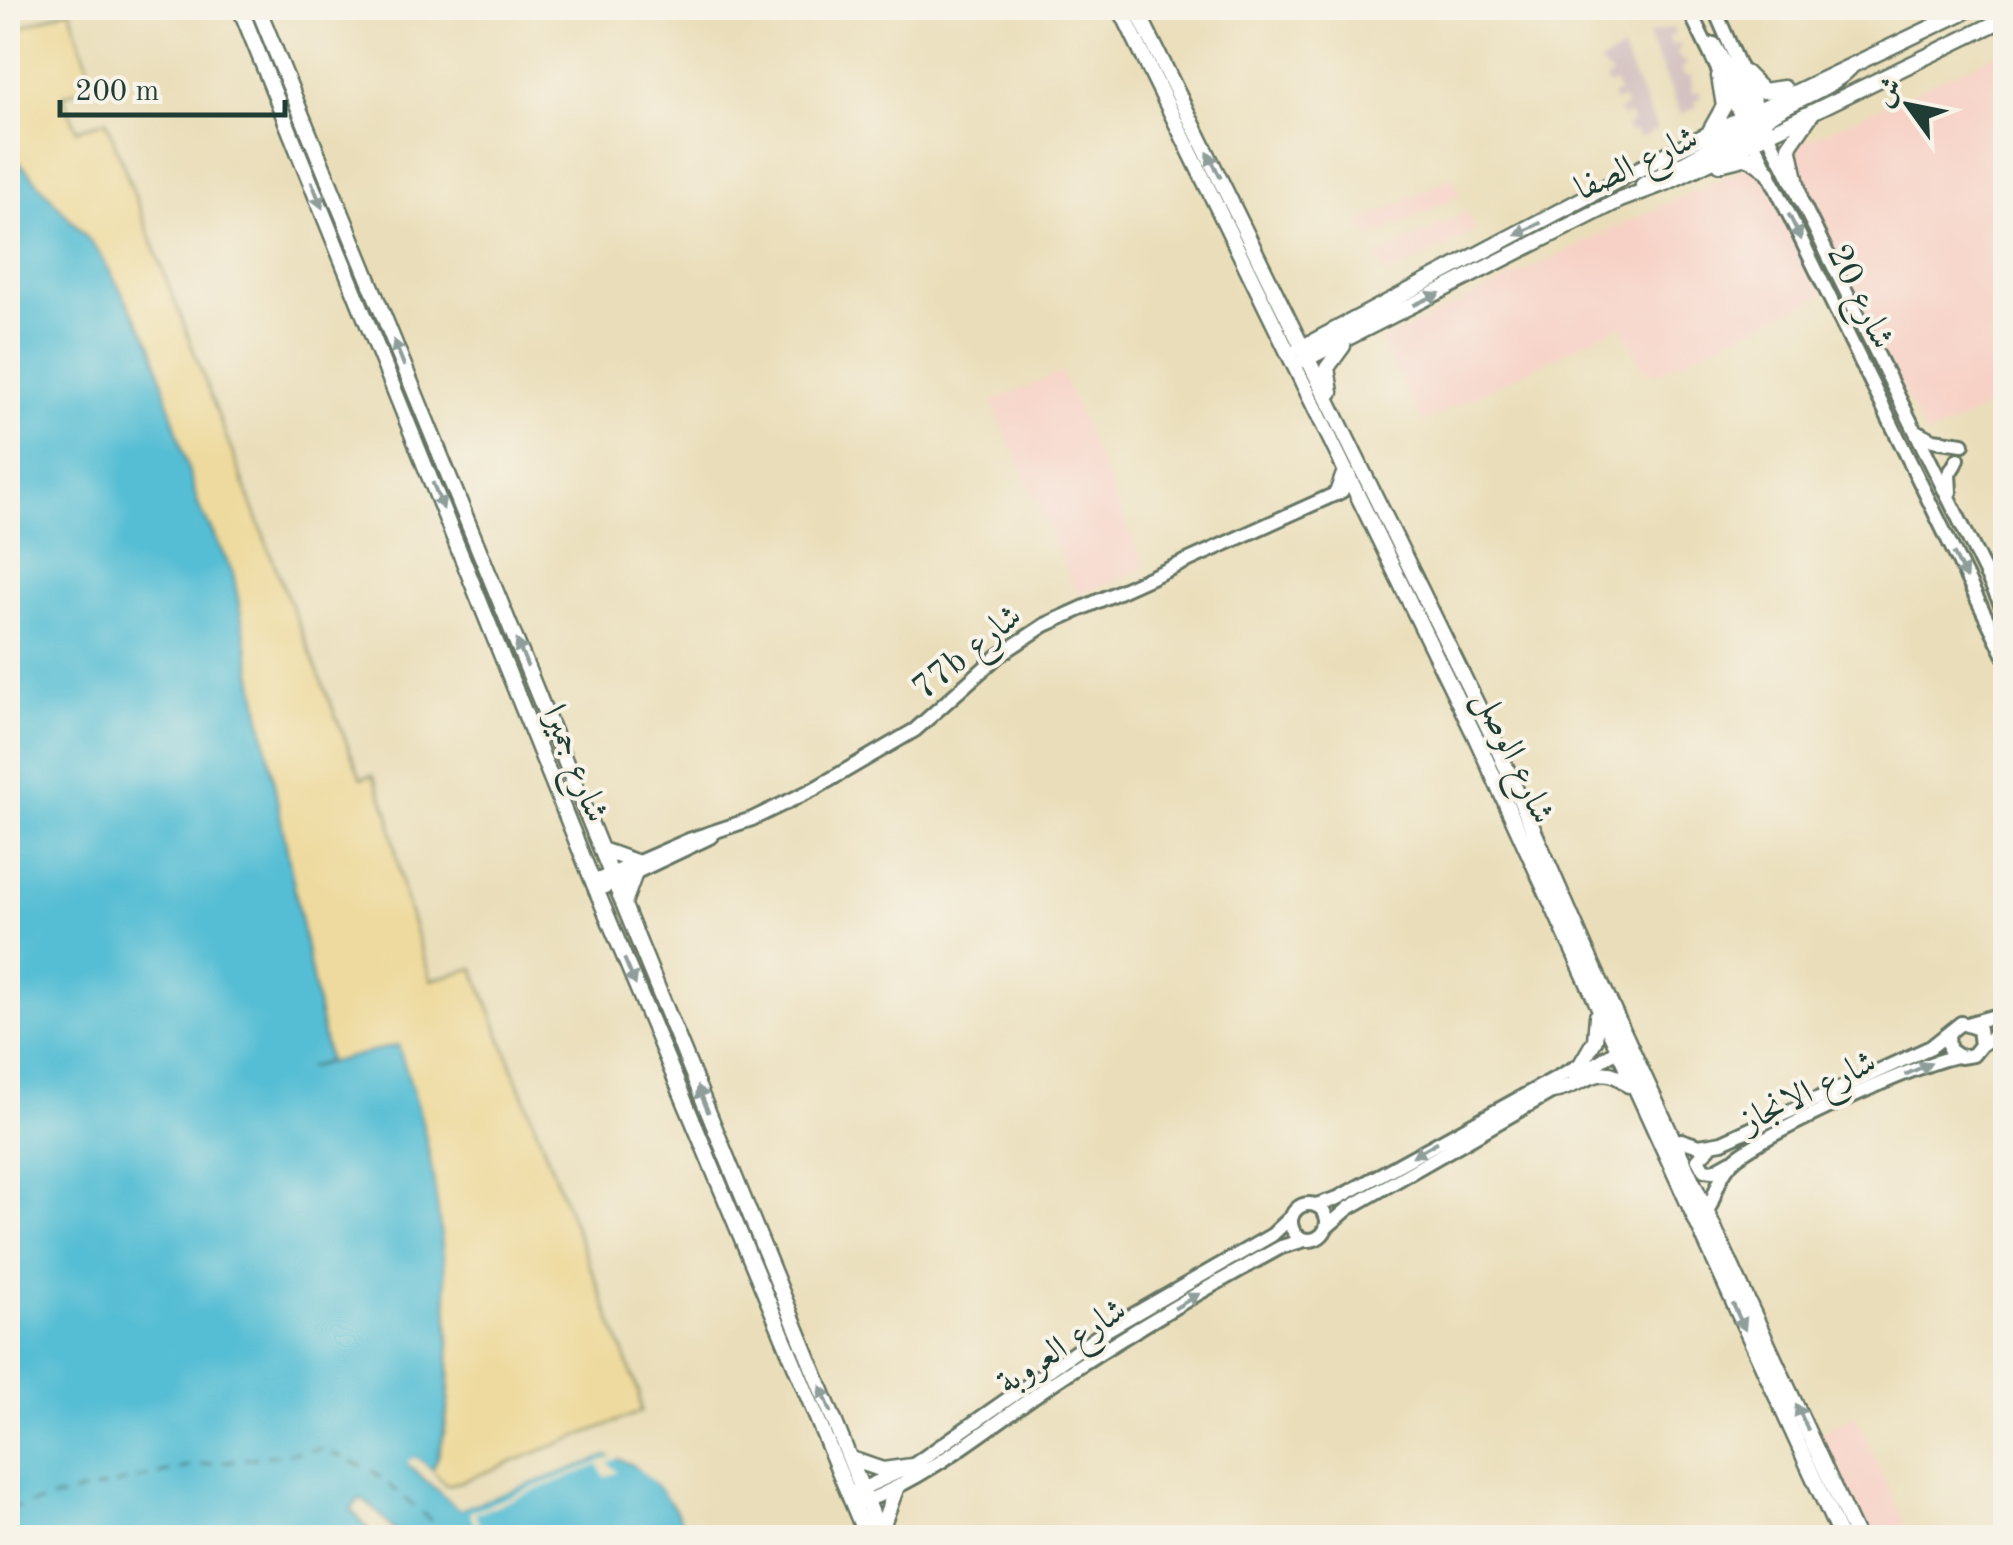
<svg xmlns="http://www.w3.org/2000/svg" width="2013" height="1545" viewBox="0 0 2013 1545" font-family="'Old Standard TT',Amiri,serif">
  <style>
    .built { fill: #f7d1c6 }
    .industrial { fill: #d2bfbf }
    .sand { fill: #eeda9e; stroke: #868c69; stroke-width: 2.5 }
    .water { fill: #56bed4; stroke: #3a7e84; stroke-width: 2.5 }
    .pier { fill: #eadeba }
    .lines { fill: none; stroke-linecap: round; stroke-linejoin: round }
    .ferry { stroke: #2d5d5c; stroke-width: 2.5; stroke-dasharray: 12 10; stroke-linecap: butt }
    .secondary-casing { stroke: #667563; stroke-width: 18 }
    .primary-casing { stroke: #667563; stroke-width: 19 }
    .secondary { stroke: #fff; stroke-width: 12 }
    .primary { stroke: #fff; stroke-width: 14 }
    .oneway { fill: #8f9e9a }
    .labels { text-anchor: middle; stroke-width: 8; stroke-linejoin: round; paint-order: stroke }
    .street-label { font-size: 35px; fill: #1f3d34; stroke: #f7f3e8 }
  </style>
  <rect width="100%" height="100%" fill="#f7f3e8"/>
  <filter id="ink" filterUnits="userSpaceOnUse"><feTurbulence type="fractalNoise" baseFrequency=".01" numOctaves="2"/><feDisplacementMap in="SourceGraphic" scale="20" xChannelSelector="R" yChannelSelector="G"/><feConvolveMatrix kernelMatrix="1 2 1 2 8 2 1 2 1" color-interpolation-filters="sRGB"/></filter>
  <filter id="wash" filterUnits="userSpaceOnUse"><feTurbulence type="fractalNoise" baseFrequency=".0048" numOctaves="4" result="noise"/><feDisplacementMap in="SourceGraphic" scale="40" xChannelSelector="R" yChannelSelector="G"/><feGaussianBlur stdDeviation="2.25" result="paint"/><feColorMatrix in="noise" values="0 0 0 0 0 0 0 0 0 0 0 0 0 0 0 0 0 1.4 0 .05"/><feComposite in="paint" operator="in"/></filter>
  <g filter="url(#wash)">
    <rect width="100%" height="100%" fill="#eadeba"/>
    <path class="built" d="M 2005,50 L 2005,398 L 1927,437 L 1847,284 L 1654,374 L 1644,369 L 1621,325 L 1422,422 L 1381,341 L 1616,227 Z
      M 1452,177 L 1461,195 L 1370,239 L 1361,222 Z
      M 1467,212 L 1476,232 L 1386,276 L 1376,256 Z
      M 1061,372 L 1145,568 L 1078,595 L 992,402 Z
      M 1855,1415 L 1911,1537 L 1857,1537 L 1811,1437 Z"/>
    <path class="industrial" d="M 1672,27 L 1675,34 L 1668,37 L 1672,46 L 1679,43 L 1681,49 L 1675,53 L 1687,65 L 1681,68 L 1685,77 L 1691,75 L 1692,93 L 1699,91 L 1701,97 L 1695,100 L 1697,107 L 1681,114 L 1648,35 Z
      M 1622,50 L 1657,130 L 1639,138 L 1636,131 L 1629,133 L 1626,126 L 1633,123 L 1629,115 L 1622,117 L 1619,111 L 1626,107 L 1622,99 L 1615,102 L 1612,96 L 1619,92 L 1615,83 L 1608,86 L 1605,80 L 1612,76 L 1599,64 Z"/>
    <path class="sand" d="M 70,9 L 94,84 L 63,96 L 77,130 L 106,120 L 281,581 L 361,778 L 373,775 L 389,814 L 403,891 L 431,980 L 474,968 L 639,1392 L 641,1412 L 463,1481 L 446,1485 L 432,1470 C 470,1400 437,1207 423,1126 L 306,1066 L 328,1060 L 251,667 L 221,548 L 199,507 L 98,251 L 8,149 L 8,32 Z"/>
    <path class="water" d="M 8,149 L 98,251 L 152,345 L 199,507 L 233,573 L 328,1061 L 307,1068 L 398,1045 C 406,1072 417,1099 423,1126 C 441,1201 466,1406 432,1470 L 415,1457 L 408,1465 L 459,1509 L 608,1455 C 650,1466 672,1500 690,1537 L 401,1537 C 384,1522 381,1511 360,1498 L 351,1510 L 375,1537 L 8,1537 Z"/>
    <path class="pier" d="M 608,1450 L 635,1461 L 670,1493 L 695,1538 L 690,1537 L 677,1510 L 658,1486 L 631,1463 L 619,1458 L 608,1463 L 618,1472 L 604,1477 L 599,1465 L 475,1514 L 479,1524 L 475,1526 L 469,1512 L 612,1457 L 608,1455 L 459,1509 L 407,1462 L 415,1457 L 432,1470 L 435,1475 L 412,1463 L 460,1504 Z"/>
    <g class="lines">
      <path class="ferry" d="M 8,1509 L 193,1466 L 322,1449 L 373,1471 L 451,1538"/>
    </g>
  </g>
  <g filter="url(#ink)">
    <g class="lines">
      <g class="secondary-casing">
        <path id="secondary" d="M 1688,8 L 2006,658
          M 1714,8 L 1773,144 L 2006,614
          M 1714,44 L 1756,118
          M 1918,432 L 1933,440 L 1963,444
          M 1950,492 L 1949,474 L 1958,459
          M 593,882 L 689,840 L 752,819 L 814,789 L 915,730 L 998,656 L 1045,625 L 1342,491
          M 596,891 L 712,836
          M 1970,1023 L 2006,1013
          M 1981,1045 L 2006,1028
          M 1575,1078 L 1624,1045
          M 1681,1140 L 1699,1146 L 1722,1142 L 1931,1047 L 1961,1023 L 1979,1029 L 1981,1045 L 1973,1055 L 1960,1057 L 1949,1049 L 1948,1034
          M 1710,1147 L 1698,1159 L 1704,1170 L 1713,1171 L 1731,1161
          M1291 1222a18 18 0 1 1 36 0a18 18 0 1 1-36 0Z
          M 1316,1205 L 1338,1198 L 1587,1061
          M 1710,1206 C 1717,1188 1721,1171 1736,1158 C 1770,1131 1914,1065 1957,1056
          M 1327,1227 L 1349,1208 L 1558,1088
          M 855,1492 L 912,1466 L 1105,1331 L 1272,1235 L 1291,1217
          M 861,1503 C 934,1475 992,1424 1056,1381 C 1129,1332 1205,1289 1281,1247 L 1305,1240"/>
      </g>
      <g class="primary-casing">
        <path id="primary" d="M 240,8 L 593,882 L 867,1538
          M 258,8 L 882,1538
          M 1120,8 L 1476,738 L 1841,1538
          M 1136,8 L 1491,733 L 1589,957 L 1857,1538
          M 1745,73 L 1763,91 L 1784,88
          M 1755,129 C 1779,101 1823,96 1850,68
          M 1710,131 L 1724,106 L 1719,76
          M 1720,164 L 1748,157 L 1769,172
          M 1643,185 L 1750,127 L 1760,108
          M 1800,198 L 1789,146 L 1812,113
          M 1299,349 L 1675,150 L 1972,8
          M 1304,360 L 1620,200 L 1668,182 L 2006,18
          M 1331,392 L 1327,368 L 1343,346
          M 1337,493 L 1345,471
          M 602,850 L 636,862
          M 624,903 L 635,873
          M 1581,1064 L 1595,1040 L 1597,1016
          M 1552,1091 C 1581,1088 1601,1057 1628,1085
          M 851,1459 L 883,1470 L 912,1466
          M 880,1532 L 896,1489"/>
      </g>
      <use href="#secondary" class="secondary"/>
      <use href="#primary" class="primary"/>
    </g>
    <defs><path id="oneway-solid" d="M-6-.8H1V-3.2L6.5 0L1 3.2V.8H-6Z" transform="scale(2.5)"/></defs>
    <g class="oneway">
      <use href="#oneway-solid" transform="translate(1214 165) rotate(-117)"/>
      <use href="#oneway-solid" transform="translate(317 195) rotate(68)"/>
      <use href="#oneway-solid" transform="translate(1795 227) rotate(64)"/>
      <use href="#oneway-solid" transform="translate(1528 229) rotate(154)"/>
      <use href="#oneway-solid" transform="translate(1427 299) rotate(-25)"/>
      <use href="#oneway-solid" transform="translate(399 353) rotate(-112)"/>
      <use href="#oneway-solid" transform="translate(438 496) rotate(68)"/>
      <use href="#oneway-solid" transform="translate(1960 566) rotate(63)"/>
      <use href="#oneway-solid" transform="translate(522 653) rotate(-112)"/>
      <use href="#oneway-solid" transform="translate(630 972) rotate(67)"/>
      <use href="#oneway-solid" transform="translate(1918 1069) rotate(-24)"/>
      <use href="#oneway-solid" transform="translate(703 1099) rotate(-112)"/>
      <use href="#oneway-solid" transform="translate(1425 1149) rotate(150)"/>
      <use href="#oneway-solid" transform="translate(1187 1301) rotate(-31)"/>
      <use href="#oneway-solid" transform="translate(1739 1317) rotate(65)"/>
      <use href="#oneway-solid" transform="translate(826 1399) rotate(-112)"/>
      <use href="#oneway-solid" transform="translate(1802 1417) rotate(-115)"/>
    </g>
  </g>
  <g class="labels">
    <g class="street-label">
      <text transform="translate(1636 162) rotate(-25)" y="12">شارع الصفا</text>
      <text transform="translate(1862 296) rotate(64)" y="12">شارع 20</text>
      <text transform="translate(966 651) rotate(-39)" y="12">77b شارع</text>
      <text transform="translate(1516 756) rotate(65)" y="12">شارع الوصل</text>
      <text transform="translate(577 763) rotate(68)" y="12">شارع جميرا</text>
      <text transform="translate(1808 1090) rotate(-26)" y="12">شارع الانجاز</text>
      <text transform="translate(1061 1345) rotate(-33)" y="12">شارع العروبة</text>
    </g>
  </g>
  <rect width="2013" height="1545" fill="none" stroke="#f7f3e8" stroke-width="40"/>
  <g transform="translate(1908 105) rotate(303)" stroke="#f7f3e8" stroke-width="8" paint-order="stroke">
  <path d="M0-8L18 38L0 25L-18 38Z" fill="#1f3d34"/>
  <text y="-15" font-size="28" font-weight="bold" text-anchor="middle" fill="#1f3d34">ش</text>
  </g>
  <path d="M60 100v15h225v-15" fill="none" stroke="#1f3d34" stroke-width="5"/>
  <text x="75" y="100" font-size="30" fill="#1f3d34" stroke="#f7f3e8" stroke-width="8" paint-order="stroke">200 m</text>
</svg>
